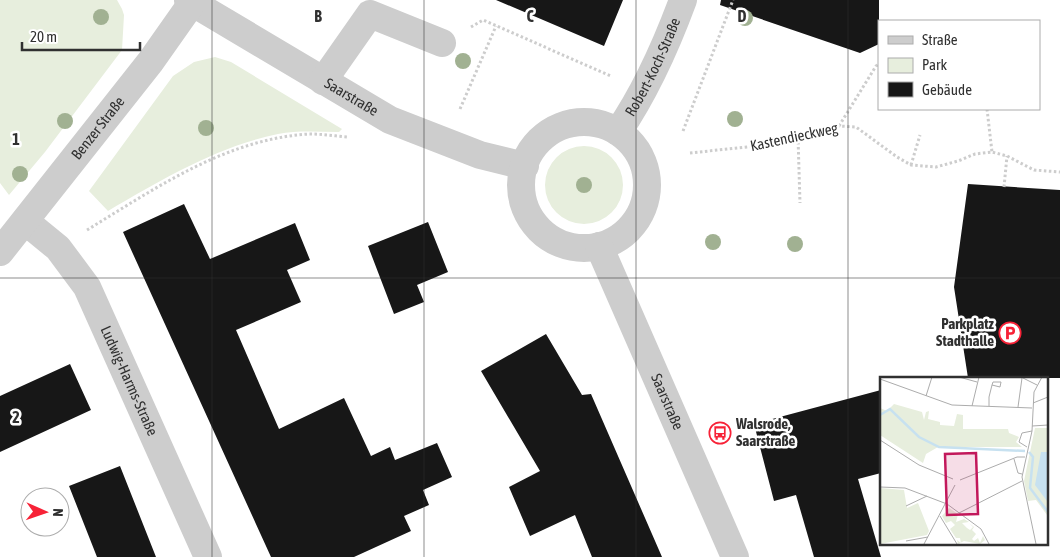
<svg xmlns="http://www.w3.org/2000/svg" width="1060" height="557" viewBox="0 0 1060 557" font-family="'Asap Condensed',sans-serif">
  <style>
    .green { fill: #e7eedd }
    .building { fill: #171717 }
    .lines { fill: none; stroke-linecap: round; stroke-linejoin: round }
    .path { stroke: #cdcdcd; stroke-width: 3; stroke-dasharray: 2.5 2.5; stroke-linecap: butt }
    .minor { stroke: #cdcdcd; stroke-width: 28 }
    .tree { fill: #a1b192 }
    .grid { fill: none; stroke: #303030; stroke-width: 1; stroke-opacity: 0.55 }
    .labels { text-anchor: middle; stroke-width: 5; stroke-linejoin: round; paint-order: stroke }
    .street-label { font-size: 15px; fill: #303030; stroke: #fff }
    .poi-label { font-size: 15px; font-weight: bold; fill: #303030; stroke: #fff; text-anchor: end }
    .inset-river { fill: none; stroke: #c7e1f0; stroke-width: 2.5 }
    .inset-road { fill: none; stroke: #acacac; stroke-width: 1 }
    .view { fill: #c2185b; fill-opacity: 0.15; stroke: #c2185b; stroke-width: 2.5 }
    .inset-edge { fill: none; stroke: #303030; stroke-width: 2.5 }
    .grid-label { font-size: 16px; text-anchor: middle; font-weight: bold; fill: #303030; stroke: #fff; stroke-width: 5; stroke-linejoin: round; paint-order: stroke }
  </style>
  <rect width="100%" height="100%" fill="#fff"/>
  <path class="green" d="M 0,0 L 117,0 L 122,9 L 124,15 L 122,50 L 45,152 L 9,195 L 0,183 Z
    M 215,57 L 231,62 L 342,129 L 339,132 C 319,132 298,130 278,134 C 216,147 161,180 108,211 L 89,191 L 173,76 L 194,62 Z
    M545 185a39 39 0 1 1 78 0a39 39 0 1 1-78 0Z"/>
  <path class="building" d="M 496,0 L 623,0 L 604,46 Z
    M 721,0 L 879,0 L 879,44 L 860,53 L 720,5 Z
    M 968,184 L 1060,190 L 1060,378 L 968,378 L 954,287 Z
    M 184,204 L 210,259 L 295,223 L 310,260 L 287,270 L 301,302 L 236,330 L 279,429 L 344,398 L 371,456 L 390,447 L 395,460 L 437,443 L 452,477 L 423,490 L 429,505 L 404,516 L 411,531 L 354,557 L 271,557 L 123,232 Z
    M 428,222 L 448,272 L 417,285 L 424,302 L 394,314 L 368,246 Z
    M 546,334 L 582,395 L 591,394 L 662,557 L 592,557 L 575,515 L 530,536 L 509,487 L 540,471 L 481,371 Z
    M 70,364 L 91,410 L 0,452 L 0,396 Z
    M 881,390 L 881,473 L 858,479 L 881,557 L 814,557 L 796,495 L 774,501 L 754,424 Z
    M 120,466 L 156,557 L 97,557 L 69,486 Z"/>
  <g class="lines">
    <path class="path" d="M 471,27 L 483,20 L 611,76
      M 460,109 L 496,26
      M 987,109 L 992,152
      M 839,126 L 876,66 L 879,64
      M 683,131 L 733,0
      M 798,137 L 800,203
      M 690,153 L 765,145 L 839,126 L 856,127 L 897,157 L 911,165 L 936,167 L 958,161 L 975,154 L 992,152 L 1007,156 L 1034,170 L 1060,172
      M 911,165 L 920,135
      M 1004,187 L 1007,156
      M 87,230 C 156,188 226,139 309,134 C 322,134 335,136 348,137"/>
    <g class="minor">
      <path id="s1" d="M 188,0 L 390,120 L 480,155 L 525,166"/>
      <path d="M 323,81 L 370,14 L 442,43"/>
      <circle cx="584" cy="185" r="63"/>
      <path id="s2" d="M 618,132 C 646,91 666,46 683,0"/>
      <path id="s3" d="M 25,221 L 58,248 L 87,287 L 208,557"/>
      <path id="s4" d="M 599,246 L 735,557"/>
      <path id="s5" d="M 0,252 L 151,61 L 194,0"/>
    </g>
  </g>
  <g class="tree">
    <circle cx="101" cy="17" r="8"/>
    <circle cx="745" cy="18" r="8"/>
    <circle cx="463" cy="61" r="8"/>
    <circle cx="735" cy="119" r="8"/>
    <circle cx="65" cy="121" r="8"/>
    <circle cx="206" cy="128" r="8"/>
    <circle cx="20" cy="174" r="8"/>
    <circle cx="584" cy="185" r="8"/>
    <circle cx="713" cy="242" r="8"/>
    <circle cx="795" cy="244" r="8"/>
  </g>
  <path class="grid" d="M 212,0 L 212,557M 424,0 L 424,557M 636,0 L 636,557M 848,0 L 848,557M 0,278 L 1060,278"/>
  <defs>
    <g id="parking-ring" transform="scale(1.125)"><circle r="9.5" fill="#fff" stroke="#f72237" stroke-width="1.5"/><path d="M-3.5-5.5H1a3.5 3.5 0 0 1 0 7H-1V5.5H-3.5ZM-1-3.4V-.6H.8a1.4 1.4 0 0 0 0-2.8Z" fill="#f72237"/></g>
    <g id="bus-ring" transform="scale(1.125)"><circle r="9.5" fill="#fff" stroke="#f72237" stroke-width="1.5"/><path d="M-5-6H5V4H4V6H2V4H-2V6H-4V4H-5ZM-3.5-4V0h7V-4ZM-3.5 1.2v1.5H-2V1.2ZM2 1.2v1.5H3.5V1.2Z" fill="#f72237"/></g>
  </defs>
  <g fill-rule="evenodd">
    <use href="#parking-ring" x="1010" y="333"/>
    <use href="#bus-ring" x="720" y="433"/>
  </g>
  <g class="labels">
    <g class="street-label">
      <text dy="5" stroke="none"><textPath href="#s2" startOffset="74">Robert-Koch-Straße</textPath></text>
      <text dy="5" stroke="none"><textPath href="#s1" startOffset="190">Saarstraße</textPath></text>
      <text dy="5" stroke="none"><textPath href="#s5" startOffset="158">Benzer Straße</textPath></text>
      <text transform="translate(794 137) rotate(-12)" y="5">Kastendieckweg</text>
      <text dy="5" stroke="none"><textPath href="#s3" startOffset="194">Ludwig-Harms-Straße</textPath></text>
      <text dy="5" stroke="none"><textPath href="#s4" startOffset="170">Saarstraße</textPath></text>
    </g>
    <g class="poi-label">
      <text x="994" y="329">Parkplatz<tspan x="994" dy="17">Stadthalle</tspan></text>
      <text x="736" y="429" text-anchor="start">Walsrode,<tspan x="736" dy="17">Saarstraße</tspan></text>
    </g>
  </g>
  <g transform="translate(880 377)">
    <rect width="168" height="168" fill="#fff"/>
    <path d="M 14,27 L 42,35 L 44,43 L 46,35 L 49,34 L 48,42 L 60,45 L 60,48 L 74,49 L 77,37 L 83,38 L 83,52 L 128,52 L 129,56 L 139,60 L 136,65 L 142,70 L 58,70 L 46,77 L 43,86 L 0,58 L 0,31 L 7,34 ZM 155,51 L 167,51 L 167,138 L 156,123 L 148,124 L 144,104 ZM 0,111 L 24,113 L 27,131 L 38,126 L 49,154 L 47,158 L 0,167 ZM 69,131 L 78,137 L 76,145 L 84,142 L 89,145 L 82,146 L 87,151 L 90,153 L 93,150 L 89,146 L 94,150 L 92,153 L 96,157 L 92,162 L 94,164 L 98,161 L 100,166 L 103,159 L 105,163 L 100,167 L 84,164 L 78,167 L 77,163 L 81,166 L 80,161 L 76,161 L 70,152 L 75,148 L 71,144 L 66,146 L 62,139 Z" fill="#e7eedd"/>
    <path d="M 161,75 L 167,75 L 167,124 L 155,108 Z" fill="#c7e1f0"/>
    <path class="inset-river" d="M 0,38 L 10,32 L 39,60 L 59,70 L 145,74M 149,75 L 153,80 L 150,111 L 168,135"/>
    <path class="inset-road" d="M 79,0 L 97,5M 143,1 L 157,8M 0,2 L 72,28 L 152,31M 46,19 L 52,0M 153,26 L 168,20M 92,29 L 99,0M 109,29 L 109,20 L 112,8 L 113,5 L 121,5 L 120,10 L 112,8M 138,30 L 142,1M 152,49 L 168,48M 0,63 L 39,88 L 73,102M 147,70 L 139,65 L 142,56 L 152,54M 134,82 L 138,96 L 142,97M 80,103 L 137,80 L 145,80M 0,110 L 25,111 L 67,127 L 101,152 L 109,167M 26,129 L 47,119M 79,136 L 142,104M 60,139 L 77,167M 26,164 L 48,160M 44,167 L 75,108M 156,167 L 142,100 L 152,54 L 154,15 L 162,0"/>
    <path class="view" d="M 96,76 L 98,137 L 67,138 L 65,77 Z"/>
    <rect width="168" height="168" class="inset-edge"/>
  </g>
  <g class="grid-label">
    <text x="318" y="22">B</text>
    <text x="530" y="22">C</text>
    <text x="742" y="22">D</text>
    <text x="16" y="145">1</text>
    <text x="16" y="423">2</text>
  </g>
  <rect x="878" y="20" width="162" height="90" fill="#ffffff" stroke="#acacac"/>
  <rect x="888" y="36" width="25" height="8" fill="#cdcdcd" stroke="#acacac"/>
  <text x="922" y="45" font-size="15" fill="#303030">Straße</text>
  <rect x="888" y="58" width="25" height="15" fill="#e7eedd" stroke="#acacac"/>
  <text x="922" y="70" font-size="15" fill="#303030">Park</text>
  <rect x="888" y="82" width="25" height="15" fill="#171717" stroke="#acacac"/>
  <text x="922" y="95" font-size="15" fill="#303030">Gebäude</text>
  <g transform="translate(45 512) rotate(92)"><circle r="24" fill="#ffffff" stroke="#acacac"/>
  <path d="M0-4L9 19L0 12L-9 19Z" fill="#f72237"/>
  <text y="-8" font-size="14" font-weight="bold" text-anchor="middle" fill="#303030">N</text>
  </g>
  <path d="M22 42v8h118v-8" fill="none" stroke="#303030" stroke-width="2.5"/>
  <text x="30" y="42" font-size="15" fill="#303030" stroke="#ffffff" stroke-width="4" paint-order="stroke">20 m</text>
</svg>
